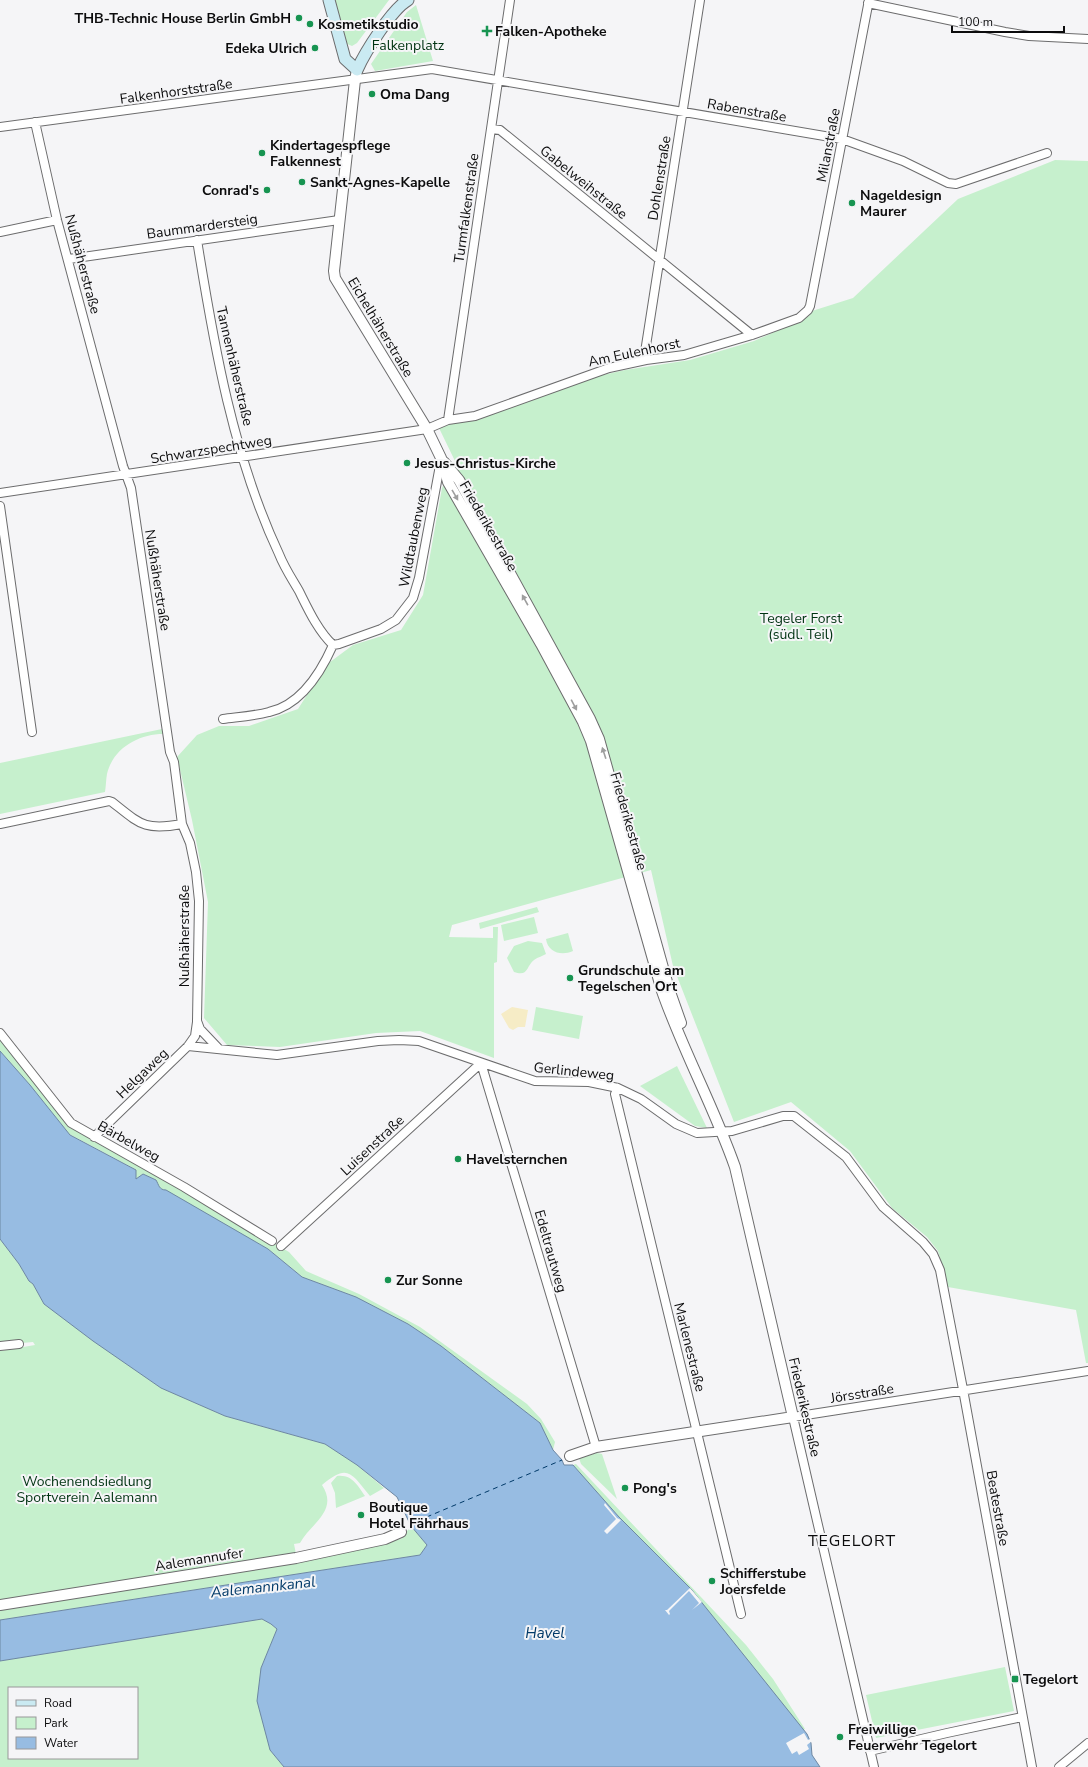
<svg xmlns="http://www.w3.org/2000/svg" width="1088" height="1767" viewBox="0 0 1088 1767" font-family="'Nunito Sans',sans-serif">
  <style>
    .green { fill: #c6f0cd; fill-rule: evenodd }
    .sand { fill: #f6ecc6 }
    .water { fill: #97bce2; stroke: #6d87a2 }
    .pier { fill: #f5f5f7 }
    .lines { fill: none; stroke-linecap: round; stroke-linejoin: round }
    .ferry { stroke: #003968; stroke-width: 1; stroke-dasharray: 5 4; stroke-linecap: butt }
    .minor-casing { stroke: #6c6c6d; stroke-width: 10 }
    .tertiary-casing { stroke: #6c6c6d; stroke-width: 12 }
    .secondary-casing { stroke: #6c6c6d; stroke-width: 13 }
    .minor { stroke: #fff; stroke-width: 8 }
    .tertiary { stroke: #fff; stroke-width: 10 }
    .secondary { stroke: #caeaf2; stroke-width: 11 }
    .oneway { fill: #9e9e9e }
    .poi-dot { fill: #179451; stroke: #f5f5f7; stroke-width: 1.5 }
    .labels { text-anchor: middle; stroke-width: 4; stroke-linejoin: round; paint-order: stroke }
    .poi-label { font-size: 14px; font-weight: bold; fill: #0c0c0d; stroke: #f5f5f7; text-anchor: start }
    .park-label { font-size: 14px; fill: #003312; stroke: #f5f5f7 }
    .street-label { font-size: 14px; fill: #0c0c0d; stroke: #f5f5f7 }
    .water-label { font-size: 15px; font-style: italic; fill: #003968; stroke: #f5f5f7 }
    .quarter-label { font-size: 16px; letter-spacing: 1px; fill: #0c0c0d; stroke: #f5f5f7 }
  </style>
  <rect width="100%" height="100%" fill="#f5f5f7"/>
  <path class="green" d="M 335,0 L 389,0 L 357,43 L 352,46 L 345,43 L 343,38 L 345,36 Z
    M 416,5 L 433,61 L 375,71 L 371,64 L 407,12 Z
    M 1055,160 L 1088,161 L 1088,1363 L 1086,1363 L 1076,1310 L 948,1287 L 938,1251 L 927,1237 L 892,1208 L 850,1151 L 791,1102 L 734,1122 L 673,966 L 651,870 L 452,925 L 449,937 L 493,938 L 493,927 L 498,927 L 497,962 L 494,963 L 494,1058 L 420,1031 L 376,1033 L 280,1047 L 227,1045 L 204,1018 L 208,902 L 192,820 L 177,757 L 197,735 L 219,726 L 249,726 L 298,709 L 326,665 L 353,645 L 401,630 L 423,595 L 442,488 L 455,461 L 439,428 L 585,379 L 625,370 L 690,360 L 754,341 L 801,320 L 809,316 L 812,311 L 853,298 L 958,199 Z
    M 162,729 L 163,734 C 139,734 113,748 107,774 C 106,779 106,786 105,792 L 0,814 L 0,763 Z
    M 537,907 L 539,912 L 480,929 L 479,923 Z
    M 534,917 L 538,933 L 504,941 L 501,925 Z
    M 568,933 L 573,951 C 562,956 548,953 546,939 Z
    M 528,941 L 542,943 L 546,954 C 543,956 538,957 534,960 C 526,966 529,977 514,972 L 507,958 L 514,946 Z
    M 536,1007 L 583,1016 L 579,1039 L 532,1030 Z
    M 0,1037 L 70,1125 L 289,1252 L 306,1271 L 359,1294 L 420,1327 L 527,1404 L 541,1419 L 555,1442 L 553,1450 L 540,1423 L 441,1346 L 408,1324 L 356,1297 L 302,1277 L 268,1249 L 161,1189 L 157,1185 L 156,1180 L 143,1174 L 136,1179 L 134,1169 L 129,1166 L 69,1134 L 30,1085 L 0,1051 Z
    M 677,1066 L 707,1128 L 695,1126 L 640,1086 Z
    M 0,1239 L 19,1264 L 29,1281 L 33,1284 L 44,1304 L 98,1344 L 161,1388 L 225,1416 L 325,1444 L 357,1465 L 384,1488 L 370,1496 C 351,1473 348,1463 322,1485 C 339,1511 311,1523 300,1543 L 294,1544 L 296,1554 L 0,1602 L 0,1351 L 35,1345 L 33,1342 L 0,1345 Z
    M 597,1453 L 602,1454 L 617,1499 L 581,1464 L 579,1458 Z
    M 576,1464 L 746,1645 L 773,1679 L 805,1729 L 803,1730 L 691,1589 L 619,1517 L 573,1465 Z
    M 337,1476 C 352,1474 358,1486 365,1496 L 336,1508 L 335,1493 L 331,1483 Z
    M 411,1526 L 427,1545 L 420,1555 L 0,1620 L 0,1605 L 289,1559 L 401,1539 Z
    M 262,1619 L 271,1624 L 277,1629 L 261,1668 L 270,1750 L 284,1767 L 0,1767 L 0,1661 ZM 9,1688 L 137,1688 L 137,1758 L 9,1758 Z
    M 1005,1667 L 1014,1711 L 876,1738 L 866,1695 Z"/>
  <path class="sand" d="M 512,1007 L 528,1010 L 525,1027 L 518,1027 L 513,1030 L 509,1028 L 501,1014 Z"/>
  <path class="water" d="M 0,1051 L 30,1085 L 70,1135 L 136,1170 L 136,1179 L 143,1174 L 156,1180 C 159,1185 159,1190 166,1190 L 268,1249 L 302,1277 L 356,1297 L 408,1324 L 441,1346 L 540,1423 L 553,1450 L 562,1460 L 564,1465 L 573,1465 L 619,1517 L 691,1589 L 807,1734 L 811,1743 L 812,1755 L 820,1767 L 284,1767 L 270,1750 L 257,1701 L 261,1668 L 277,1629 L 271,1624 L 262,1619 L 0,1661 L 0,1620 L 420,1555 L 427,1545 L 411,1526 L 397,1497 L 357,1465 L 325,1444 L 225,1416 L 161,1388 L 93,1341 L 44,1304 L 33,1284 L 29,1281 L 19,1264 L 0,1239 Z"/>
  <path class="pier" d="M 605,1503 L 617,1518 L 621,1520 L 607,1534 L 604,1531 L 616,1519 L 604,1505 Z
    M 690,1588 L 702,1602 L 692,1610 L 699,1603 L 689,1591 L 669,1611 L 670,1614 L 669,1615 L 665,1610 L 667,1610 Z
    M 804,1733 L 808,1740 L 810,1739 L 812,1741 L 807,1745 L 809,1749 L 799,1755 L 797,1751 L 792,1754 L 786,1743 Z"/>
  <g class="lines">
    <path class="ferry" d="M 411,1526 L 429,1516 L 562,1460"/>
    <g class="minor-casing">
      <path id="minor" d="M 868,3 L 1005,32 L 1029,36 L 1088,39
        M 35,122 L 57,220 L 123,466 L 131,488 L 170,752 L 174,762 L 182,824 L 190,843 L 196,872 L 199,901 L 197,1021 L 200,1029 L 219,1049
        M 0,127 L 432,69 L 842,139 L 903,161 L 948,183 L 956,184 L 1047,153
        M 491,129 L 500,130 L 752,335
        M 0,232 L 57,220
        M 197,240 C 214,346 233,456 279,554 C 284,567 292,579 299,591 C 308,609 318,631 333,645
        M 69,259 L 339,220
        M 646,360 L 645,352 L 700,0
        M 448,420 L 510,0
        M 0,493 L 427,429 L 448,420 L 475,416 L 609,368 L 646,360 L 684,355 L 752,335 L 799,318 L 808,310 L 810,306 L 869,0
        M 0,506 L 32,732
        M 333,645 L 339,644 L 381,629 L 396,620 L 413,598 L 419,578 L 441,460
        M 223,719 C 238,717 254,716 269,712 C 301,705 321,672 333,645
        M 0,824 L 109,801 L 112,802 C 140,824 144,831 182,824
        M 0,1033 L 71,1123 L 184,1187 L 272,1241
        M 188,1046 L 277,1055 L 378,1041 L 399,1040 L 419,1041 L 535,1081 L 589,1082 L 618,1088 L 641,1099 L 676,1124 L 697,1133 L 732,1131 L 783,1116 L 794,1116 L 846,1157 L 883,1207 L 923,1242 L 933,1254 L 940,1270 L 962,1384 L 1032,1767
        M 481,1063 L 596,1447
        M 618,1088 L 615,1094 L 741,1614
        M 94,1137 L 188,1046 L 195,1036 L 197,1022
        M 281,1246 L 481,1063
        M 0,1346 L 19,1344
        M 870,1751 L 947,1733 L 1022,1717
        M 874,1767 L 793,1417 L 1088,1371
        M 1059,1767 L 1088,1743"/>
    </g>
    <g class="tertiary-casing">
      <path id="tertiary" d="M 357,70 L 355,80 L 334,271 L 335,278 L 427,429 L 441,458 L 448,482 L 541,644 L 583,722 L 591,741 L 662,991 C 683,1051 714,1107 735,1167 L 793,1417 L 596,1447 L 570,1456
        M 444,462 L 459,480 L 590,719 L 599,739 L 669,989 L 681,1023
        M 0,1605 L 296,1558 L 385,1539 L 401,1532"/>
    </g>
    <g class="secondary-casing">
      <path id="secondary" d="M 329,0 L 345,59 L 357,70 C 365,52 392,9 408,0"/>
    </g>
    <use href="#minor" class="minor"/>
    <use href="#tertiary" class="tertiary"/>
    <use href="#secondary" class="secondary"/>
  </g>
  <defs><path id="oneway-solid" d="M-6-.8H1V-3.2L6.5 0L1 3.2V.8H-6Z"/></defs>
  <g class="oneway">
    <use href="#oneway-solid" transform="translate(455 495) rotate(60)"/>
    <use href="#oneway-solid" transform="translate(525 600) rotate(-119)"/>
    <use href="#oneway-solid" transform="translate(574 705) rotate(62)"/>
    <use href="#oneway-solid" transform="translate(604 753) rotate(-108)"/>
  </g>
  <g class="poi-dot">
    <circle cx="299" cy="18" r="4"/>
    <circle cx="310" cy="24" r="4"/>
    <path d="M485 25h4v4h4v4h-4v4h-4v-4h-4v-4h4z"/>
    <circle cx="315" cy="48" r="4"/>
    <circle cx="372" cy="94" r="4"/>
    <circle cx="262" cy="153" r="4"/>
    <circle cx="302" cy="182" r="4"/>
    <circle cx="267" cy="190" r="4"/>
    <circle cx="852" cy="203" r="4"/>
    <circle cx="407" cy="463" r="4"/>
    <circle cx="570" cy="978" r="4"/>
    <circle cx="458" cy="1159" r="4"/>
    <circle cx="388" cy="1280" r="4"/>
    <circle cx="625" cy="1488" r="4"/>
    <circle cx="361" cy="1515" r="4"/>
    <circle cx="712" cy="1581" r="4"/>
    <rect x="1011" y="1675" width="8" height="8" rx="2"/>
    <circle cx="840" cy="1737" r="4"/>
  </g>
  <g class="labels">
    <g class="poi-label">
      <text x="291" y="23" text-anchor="end">THB-Technic House Berlin GmbH</text>
      <text x="318" y="29">Kosmetikstudio</text>
      <text x="495" y="36">Falken-Apotheke</text>
      <text x="307" y="53" text-anchor="end">Edeka Ulrich</text>
      <text x="380" y="99">Oma Dang</text>
      <text x="270" y="150">Kindertagespflege<tspan x="270" dy="16">Falkennest</tspan></text>
      <text x="310" y="187">Sankt-Agnes-Kapelle</text>
      <text x="259" y="195" text-anchor="end">Conrad's</text>
      <text x="860" y="200">Nageldesign<tspan x="860" dy="16">Maurer</tspan></text>
      <text x="415" y="468">Jesus-Christus-Kirche</text>
      <text x="578" y="975">Grundschule am<tspan x="578" dy="16">Tegelschen Ort</tspan></text>
      <text x="466" y="1164">Havelsternchen</text>
      <text x="396" y="1285">Zur Sonne</text>
      <text x="633" y="1493">Pong's</text>
      <text x="369" y="1512">Boutique<tspan x="369" dy="16">Hotel Fährhaus</tspan></text>
      <text x="720" y="1578">Schifferstube<tspan x="720" dy="16">Joersfelde</tspan></text>
      <text x="1023" y="1684">Tegelort</text>
      <text x="848" y="1734">Freiwillige<tspan x="848" dy="16">Feuerwehr Tegelort</tspan></text>
    </g>
    <g class="park-label">
      <text x="408" y="50">Falkenplatz</text>
      <text x="801" y="623">Tegeler Forst<tspan x="801" dy="16">(südl. Teil)</tspan></text>
      <text x="87" y="1486">Wochenendsiedlung<tspan x="87" dy="16">Sportverein Aalemann</tspan></text>
    </g>
    <g class="street-label">
      <text transform="translate(176 91) rotate(-8)" y="5">Falkenhorststraße</text>
      <text transform="translate(747 110) rotate(10)" y="5">Rabenstraße</text>
      <text transform="translate(828 145) rotate(-79)" y="5">Milanstraße</text>
      <text transform="translate(659 178) rotate(-81)" y="5">Dohlenstraße</text>
      <text transform="translate(584 182) rotate(39)" y="5">Gabelweihstraße</text>
      <text transform="translate(466 208) rotate(-82)" y="5">Turmfalkenstraße</text>
      <text transform="translate(202 226) rotate(-8)" y="5">Baummardersteig</text>
      <text transform="translate(83 264) rotate(75)" y="5">Nußhäherstraße</text>
      <text transform="translate(381 327) rotate(59)" y="5">Eichelhäherstraße</text>
      <text transform="translate(634 352) rotate(-12)" y="5">Am Eulenhorst</text>
      <text transform="translate(235 366) rotate(77)" y="5">Tannenhäherstraße</text>
      <text transform="translate(211 449) rotate(-9)" y="5">Schwarzspechtweg</text>
      <text transform="translate(489 526) rotate(60)" y="5">Friederikestraße</text>
      <text transform="translate(413 537) rotate(-79)" y="5">Wildtaubenweg</text>
      <text transform="translate(158 580) rotate(81)" y="5">Nußhäherstraße</text>
      <text transform="translate(629 821) rotate(74)" y="5">Friederikestraße</text>
      <text transform="translate(184 936) rotate(-90)" y="5">Nußhäherstraße</text>
      <text transform="translate(574 1071) rotate(6)" y="5">Gerlindeweg</text>
      <text transform="translate(142 1073) rotate(-44)" y="5">Helgaweg</text>
      <text transform="translate(129 1141) rotate(29)" y="5">Bärbelweg</text>
      <text transform="translate(372 1145) rotate(-43)" y="5">Luisenstraße</text>
      <text transform="translate(551 1251) rotate(74)" y="5">Edeltrautweg</text>
      <text transform="translate(690 1347) rotate(76)" y="5">Marlenestraße</text>
      <text transform="translate(862 1393) rotate(-9)" y="5">Jörsstraße</text>
      <text transform="translate(805 1407) rotate(77)" y="5">Friederikestraße</text>
      <text transform="translate(998 1508) rotate(80)" y="5">Beatestraße</text>
      <text transform="translate(199 1559) rotate(-9)" y="5">Aalemannufer</text>
    </g>
    <g class="water-label">
      <text transform="translate(263 1587) rotate(-6)" y="5">Aalemannkanal</text>
      <text x="545" y="1638">Havel</text>
    </g>
    <g class="quarter-label">
      <text x="852" y="1546">TEGELORT</text>
    </g>
  </g>
  <rect x="8" y="1687" width="130" height="72" fill="#f5f5f7" stroke="#989899"/>
  <rect x="16" y="1700" width="20" height="6" fill="#caeaf2" stroke="#989899"/>
  <text x="44" y="1707" font-size="12" fill="#0c0c0d">Road</text>
  <rect x="16" y="1717" width="20" height="12" fill="#c6f0cd" stroke="#989899"/>
  <text x="44" y="1727" font-size="12" fill="#0c0c0d">Park</text>
  <rect x="16" y="1737" width="20" height="12" fill="#97bce2" stroke="#989899"/>
  <text x="44" y="1747" font-size="12" fill="#0c0c0d">Water</text>
  <path d="M952 26v6h112v-6" fill="none" stroke="#0c0c0d" stroke-width="2"/>
  <text x="958" y="26" font-size="12" fill="#0c0c0d" stroke="#f5f5f7" stroke-width="3" paint-order="stroke">100 m</text>
</svg>
